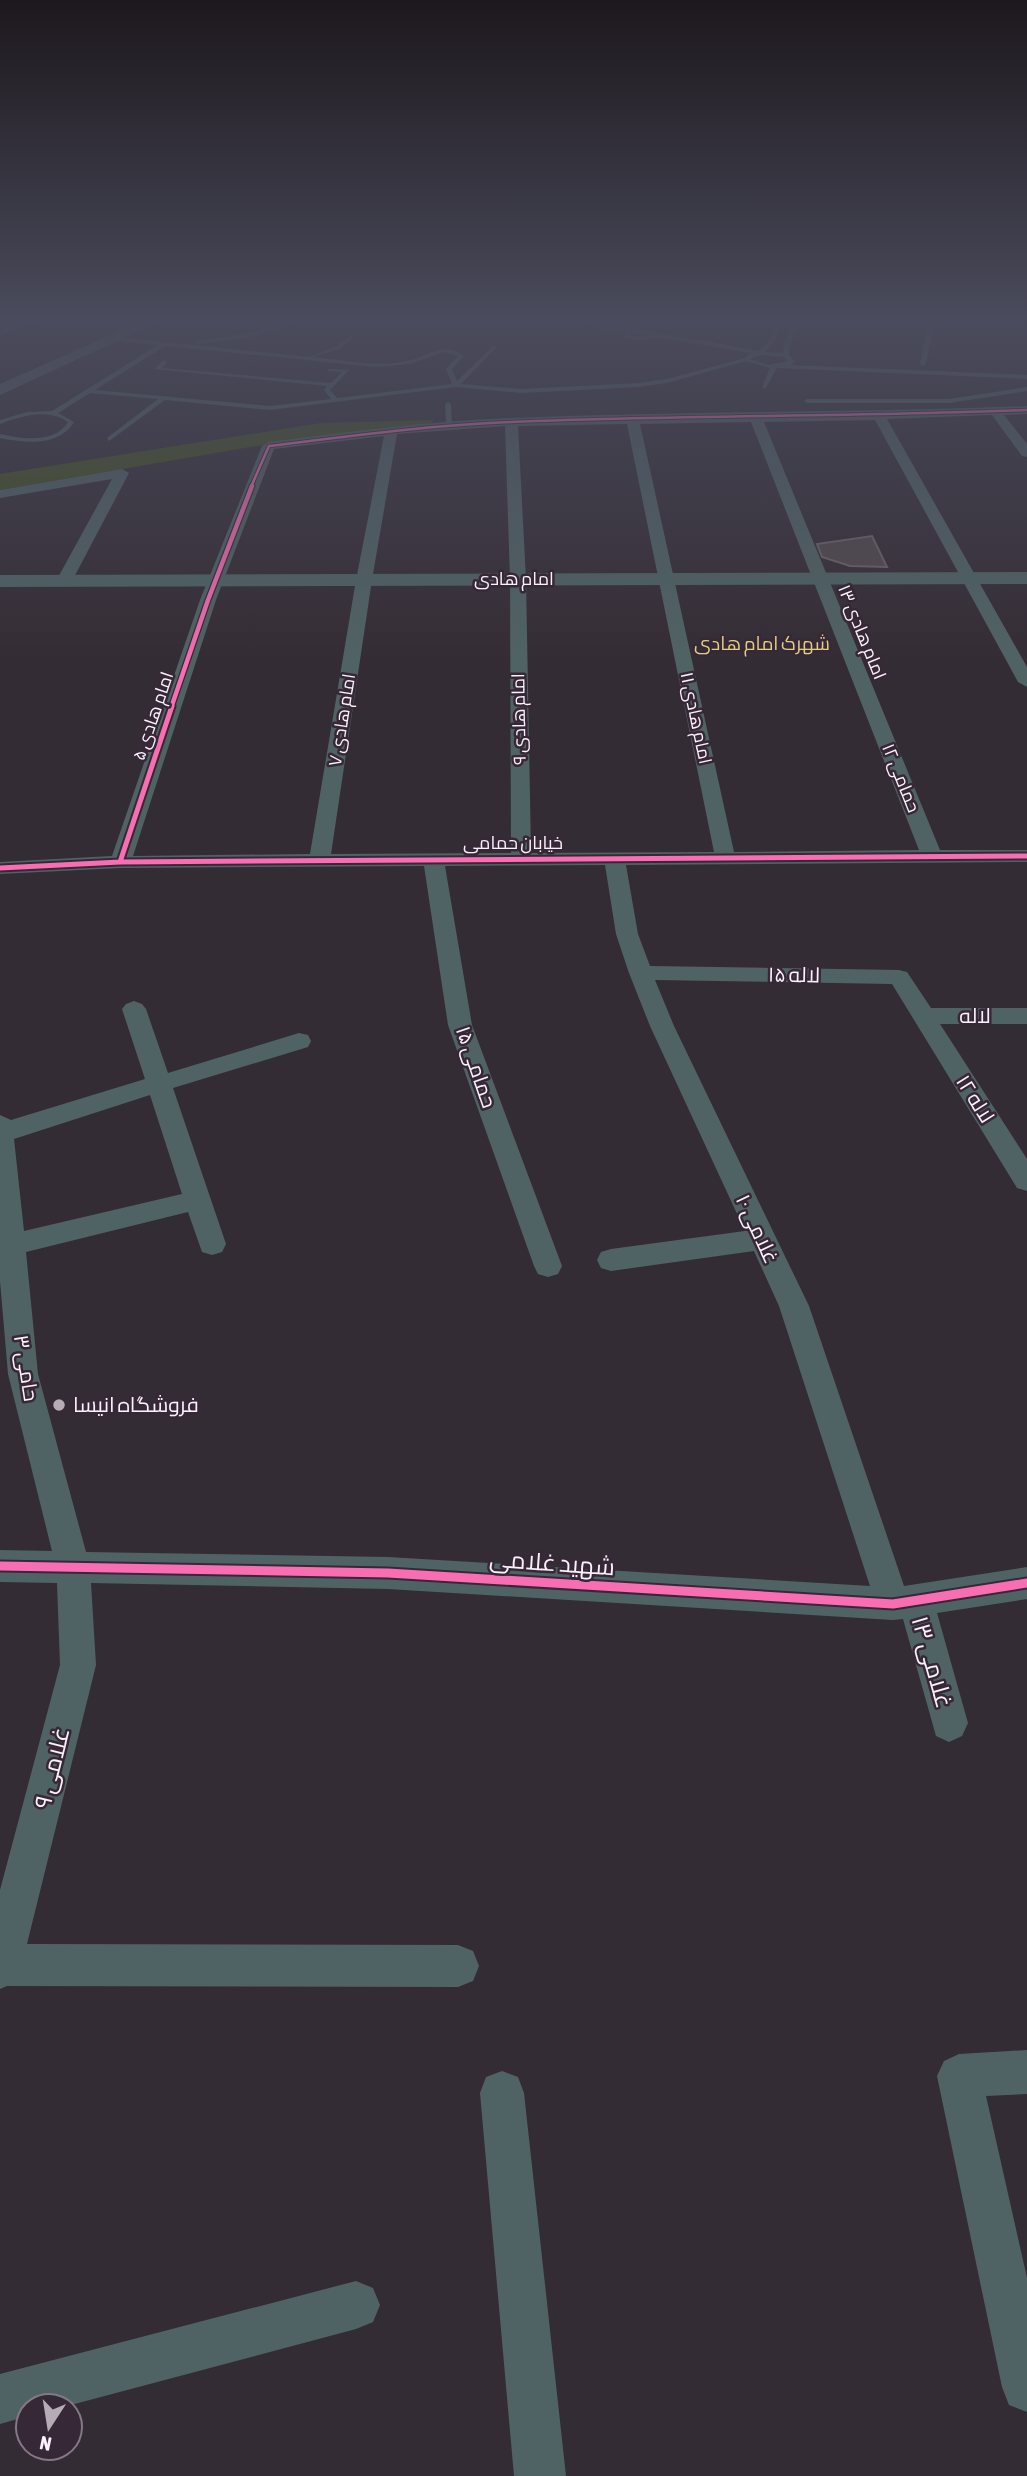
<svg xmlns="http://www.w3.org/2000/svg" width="1027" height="2476" viewBox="0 0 1027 2476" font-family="'Asap Condensed',Cairo,sans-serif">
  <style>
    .green { fill: #434f1b }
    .building { fill: #50484b; stroke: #6c6266; stroke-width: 2 }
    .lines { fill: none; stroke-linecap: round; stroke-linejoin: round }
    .service { fill: #506364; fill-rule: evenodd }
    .minor { fill: #506364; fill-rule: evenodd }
    .tertiary { fill: #506364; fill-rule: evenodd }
    .secondary { fill: #4e6364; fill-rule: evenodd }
    .cycleway-far3-casing { stroke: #372838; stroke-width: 4.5 }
    .cycleway-far2-casing { stroke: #372838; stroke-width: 7 }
    .cycleway-far1-casing { stroke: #372838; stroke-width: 9 }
    .cycleway-casing { stroke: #372838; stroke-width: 13 }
    .cycleway-far3 { stroke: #f96db3; stroke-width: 2.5 }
    .cycleway-far2 { stroke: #f96db3; stroke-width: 4.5 }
    .cycleway-far1 { stroke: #f96db3; stroke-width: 5 }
    .cycleway { stroke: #f96db3; stroke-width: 9 }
    .poi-dot { fill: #b5acb6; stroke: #372838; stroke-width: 2.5 }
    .labels { text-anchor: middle; stroke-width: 5; stroke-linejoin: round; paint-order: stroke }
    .far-street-label { font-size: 18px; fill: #fbf1fc; stroke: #372838 }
    .far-neighbourhood-label { font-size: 19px; fill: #e3ce81; stroke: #372838 }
    .street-label { font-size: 21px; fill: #fbf1fc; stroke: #372838 }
    .poi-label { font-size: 21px; fill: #fbf1fc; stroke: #372838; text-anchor: start }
    .near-street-label { font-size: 24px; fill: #fbf1fc; stroke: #372838 }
  </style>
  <rect width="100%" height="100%" fill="#342c34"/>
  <path class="green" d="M 434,420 L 431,423 L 250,447 L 0,490 L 0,474 L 321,423 Z"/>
  <path class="building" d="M 872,536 L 887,567 L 850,566 L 822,557 L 817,544 Z"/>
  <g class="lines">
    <path class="service" d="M 300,317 L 308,317 L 251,337 L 198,344 L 195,342 L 250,333 Z
      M 780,317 L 786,317 L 774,342 L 765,352 L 783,353 L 784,344 L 796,317 L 802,317 L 790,344 L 789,355 L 795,362 L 790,365 L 1027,375 L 1027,379 L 777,368 L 765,389 L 762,387 L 770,368 L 746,361 L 667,383 L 638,387 L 521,393 L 456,387 L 270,410 L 165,400 L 109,441 L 107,438 L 158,399 L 90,393 L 58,413 L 74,422 C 59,447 25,443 0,438 L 0,434 C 21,439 55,444 68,422 C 47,408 22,416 0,424 L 0,420 L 27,412 L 52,411 L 158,345 L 112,340 L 114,337 L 309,357 L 335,347 L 351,335 L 353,338 L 339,349 L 313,357 C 344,360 377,368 407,361 C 428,357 444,340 464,356 L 452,369 L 457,381 L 494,345 L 496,348 L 461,384 L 521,389 L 638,383 L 667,379 L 745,358 L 751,353 L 656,337 C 645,340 635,342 624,337 L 625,332 L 606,330 L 587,324 L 587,319 L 606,327 L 643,330 L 759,351 L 769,341 ZM 629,332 L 649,336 L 630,336 ZM 165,346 L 376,367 L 410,364 L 443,352 L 458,356 L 446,369 L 452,384 L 337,398 L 330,390 L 349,370 L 328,369 L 328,371 L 342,372 L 331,383 L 162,368 L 167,362 L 164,360 L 154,369 L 327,386 L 324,390 L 331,399 L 270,406 L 95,390 ZM 760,355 L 784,357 L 788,361 L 769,365 L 750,359 Z
      M 929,317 L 935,317 L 926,364 L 923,366 L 920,364 Z
      M 1027,387 L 1027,391 L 949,403 L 807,403 L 804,401 L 807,399 L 949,399 Z
      M 448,402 L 451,404 L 452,425 L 449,427 L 446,425 L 445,404 Z"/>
    <path class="minor" d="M 1027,406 L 1027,414 L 1004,415 L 1027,444 L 1027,457 L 1022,456 L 992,415 L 887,419 L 1027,667 L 1027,687 L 1018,682 L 875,420 L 764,422 L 940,850 L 1027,850 L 1027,862 L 626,865 L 638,934 L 650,966 L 899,970 L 907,972 L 931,1008 L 1027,1008 L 1027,1024 L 940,1024 L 1027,1159 L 1027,1191 L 1017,1188 L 892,984 L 655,980 L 674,1026 L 809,1306 L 904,1586 L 1027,1567 L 1027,1599 L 937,1613 L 968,1723 L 962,1736 L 949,1742 L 936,1736 L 903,1619 L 893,1620 L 388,1589 L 91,1583 L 96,1665 L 27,1944 L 458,1945 L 473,1951 L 479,1966 L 473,1981 L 458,1987 L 7,1986 L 0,1989 L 0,1890 L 60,1665 L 57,1583 L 0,1582 L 0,1550 L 52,1551 L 8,1374 L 0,1281 L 0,1115 L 11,1120 L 145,1079 L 122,1009 L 126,1004 L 134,1001 L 142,1004 L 146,1009 L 168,1073 L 299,1033 L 308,1035 L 311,1041 L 308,1047 L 173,1088 L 226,1244 L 222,1252 L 212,1255 L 202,1252 L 188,1212 L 26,1252 L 38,1374 L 86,1552 L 388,1557 L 870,1586 L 779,1306 L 754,1251 L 611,1271 L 601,1268 L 597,1260 L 601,1252 L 611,1249 L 745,1231 L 650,1026 L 629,973 L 616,934 L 605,865 L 445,866 L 472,1025 L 562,1266 L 558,1274 L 548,1277 L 538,1274 L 534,1266 L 448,1025 L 424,866 L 120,868 L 0,874 L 0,862 L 112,856 L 200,600 L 262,446 L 269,442 C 350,432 431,421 512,418 C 684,411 855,413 1027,406 ZM 751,422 L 919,850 L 734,852 L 640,424 ZM 627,424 L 714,852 L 531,853 L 526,579 L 518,426 ZM 505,426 L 510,579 L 511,853 L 331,854 L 372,580 L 397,434 ZM 384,436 L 356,580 L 310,854 L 133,856 L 216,600 L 274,449 ZM 150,1095 L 182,1194 L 24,1231 L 14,1139 Z
      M 122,469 L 129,473 L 72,581 L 70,584 L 58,584 L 56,581 L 112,479 L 0,498 L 0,490 Z
      M 1027,2050 L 1027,2094 L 986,2096 L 1027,2278 L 1027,2412 L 1009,2405 L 1002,2387 L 937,2076 L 944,2061 L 959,2054 Z
      M 502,2071 L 518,2077 L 524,2093 L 566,2476 L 514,2476 L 480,2093 L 486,2077 Z
      M 356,2281 L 373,2288 L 380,2305 L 373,2322 L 356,2329 L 67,2406 L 28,2406 L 28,2416 L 0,2424 L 0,2374 Z"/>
    <path class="tertiary" d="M 25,317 L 43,317 L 0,336 L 0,327 Z
      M 151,317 L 169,317 L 0,395 L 0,384 Z"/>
    <path class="secondary" d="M 1027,572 L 1027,584 L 0,587 L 0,575 Z"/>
    <g class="cycleway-far3-casing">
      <path id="cycleway-far3" d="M 251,487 L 269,446 C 350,436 431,425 512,422 C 684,415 855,417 1027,410"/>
    </g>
    <g class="cycleway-far2-casing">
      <path id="cycleway-far2" d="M 171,708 L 208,600 L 252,486"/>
    </g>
    <g class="cycleway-far1-casing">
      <path id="cycleway-far1" d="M 120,862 L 172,706
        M 0,868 L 120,862 L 1027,856"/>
    </g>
    <g class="cycleway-casing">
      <path id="cycleway" d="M 0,1566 L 388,1573 L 893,1604 L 1027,1583"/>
    </g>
    <use href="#cycleway-far3" class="cycleway-far3"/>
    <use href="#cycleway-far2" class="cycleway-far2"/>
    <use href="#cycleway-far1" class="cycleway-far1"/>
    <use href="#cycleway" class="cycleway"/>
  </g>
  <linearGradient id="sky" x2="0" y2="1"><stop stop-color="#1d181d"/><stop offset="0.48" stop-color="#4a4b5c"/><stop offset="1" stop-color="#4a4b5c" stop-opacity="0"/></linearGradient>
  <rect width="1027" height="664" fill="url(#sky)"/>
  <circle class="poi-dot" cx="59" cy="1405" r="7"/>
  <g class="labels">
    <g class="far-street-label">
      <text x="514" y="585">امام هادی</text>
      <text transform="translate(862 632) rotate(68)" y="6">امام هادی ۱۳</text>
      <text transform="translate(153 716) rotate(-71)" y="6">امام هادی ۵</text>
      <text transform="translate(696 718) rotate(78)" y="6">امام هادی ۱۱</text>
      <text transform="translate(519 719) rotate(-91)" y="6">امام هادی ۹</text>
      <text transform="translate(342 720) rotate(-81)" y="6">امام هادی ۷</text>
      <text transform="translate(901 778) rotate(68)" y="6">حمامی ۱۲</text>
      <text x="513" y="849">خیابان حمامی</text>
    </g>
    <g class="far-neighbourhood-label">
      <text x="762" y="650">شهرک امام هادی</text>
    </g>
    <g class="street-label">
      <text transform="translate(794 975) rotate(1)" y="7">لاله ۱۵</text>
      <text x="975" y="1023">لاله</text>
      <text transform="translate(476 1067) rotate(71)" y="7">حمامی ۱۵</text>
      <text transform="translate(975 1099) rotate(58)" y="7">لاله ۱۲</text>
      <text transform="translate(757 1229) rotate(65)" y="7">غلامی ۱۰</text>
      <text transform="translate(26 1368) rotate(81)" y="7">حامی ۳</text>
    </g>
    <g class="poi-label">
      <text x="73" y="1412">فروشگاه انیسا</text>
    </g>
    <g class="near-street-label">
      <text transform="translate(552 1563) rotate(4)" y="8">شهید غلامی</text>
      <text transform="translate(932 1662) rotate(74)" y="8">غلامی ۱۳</text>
      <text transform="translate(52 1768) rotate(-76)" y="8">غلامی ۹</text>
    </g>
  </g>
  <g transform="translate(49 2427) rotate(192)"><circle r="33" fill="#372838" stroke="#857886" stroke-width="2"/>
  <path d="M0-5L12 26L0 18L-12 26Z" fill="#b5acb6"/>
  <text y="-10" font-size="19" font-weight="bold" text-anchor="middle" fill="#fbf1fc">N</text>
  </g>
</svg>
